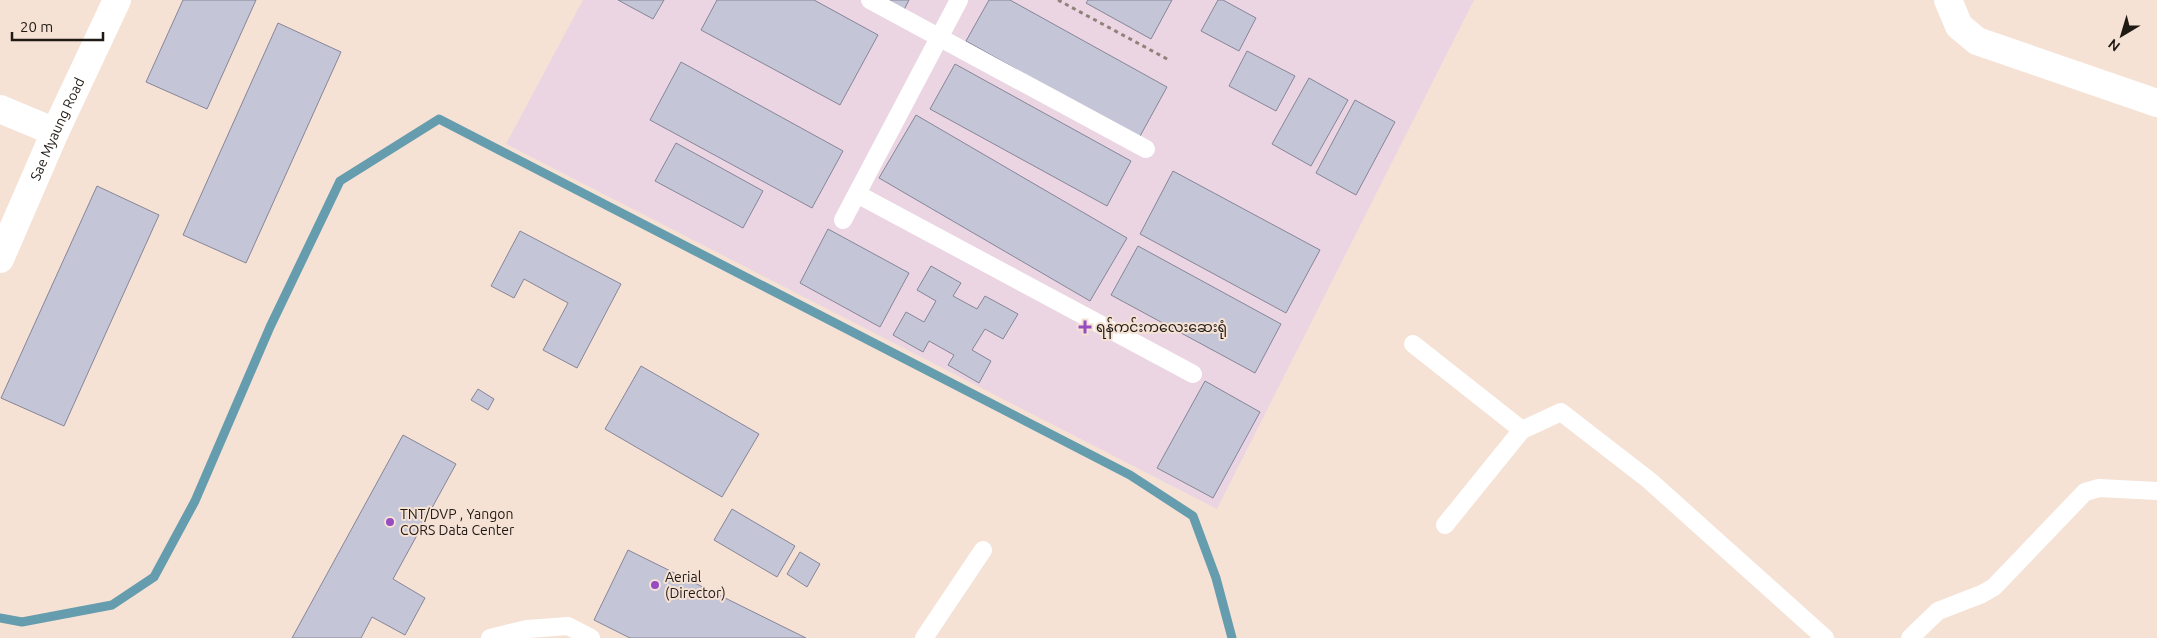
<svg xmlns="http://www.w3.org/2000/svg" width="2157" height="638" viewBox="0 0 2157 638" font-family="Ubuntu,'Noto Sans Myanmar',sans-serif">
  <style>
    .medical { fill: #ebd5e2 }
    .lines { fill: none; stroke-linecap: round; stroke-linejoin: round }
    .stream { stroke: #659cae; stroke-width: 9 }
    .building { fill: #c5c5d8; stroke: #868598 }
    .path { stroke: #8f8279; stroke-width: 3; stroke-dasharray: 4 4; stroke-linecap: butt }
    .lane { stroke: #fff; stroke-width: 18 }
    .street { stroke: #fff; stroke-width: 28 }
    .poi-dot { fill: #954dc1; stroke: #f5e2d5; stroke-width: 2 }
    .labels { text-anchor: middle; stroke-width: 4; stroke-linejoin: round; paint-order: stroke }
    .street-label { font-size: 14px; fill: #201a15; stroke: #f5e2d5 }
    .poi-label { font-size: 14px; fill: #201a15; stroke: #f5e2d5; text-anchor: start }
  </style>
  <rect width="100%" height="100%" fill="#f5e2d5"/>
  <path class="medical" d="M 583,0 L 1474,0 L 1217,509 L 506,144 Z"/>
  <g class="lines">
    <path class="stream" d="M 0,618 L 22,622 L 112,605 L 154,577 L 195,501 L 270,327 L 340,181 L 439,119 L 1130,475 L 1193,516 L 1216,578 L 1232,638"/>
  </g>
  <path class="building" d="M 183,0 L 256,0 L 207,109 L 146,82 Z
    M 618,0 L 664,0 L 653,19 Z
    M 717,0 L 814,0 L 878,35 L 840,105 L 701,30 Z
    M 880,0 L 909,0 L 903,12 Z
    M 989,0 L 1010,0 L 1167,87 L 1139,138 L 966,41 Z
    M 1088,0 L 1172,0 L 1151,39 L 1086,3 Z
    M 1218,0 L 1223,0 L 1256,18 L 1239,51 L 1201,31 Z
    M 278,23 L 341,52 L 246,263 L 183,235 Z
    M 1247,51 L 1295,76 L 1276,111 L 1229,86 Z
    M 681,62 L 843,151 L 812,208 L 650,120 Z
    M 955,64 L 1131,161 L 1107,206 L 930,109 Z
    M 1309,78 L 1348,100 L 1311,166 L 1272,144 Z
    M 1355,100 L 1395,122 L 1356,195 L 1316,173 Z
    M 916,115 L 1127,238 L 1090,301 L 879,178 Z
    M 676,143 L 763,191 L 743,228 L 655,181 Z
    M 1173,171 L 1320,250 L 1286,313 L 1140,234 Z
    M 97,186 L 159,215 L 64,426 L 1,398 Z
    M 828,229 L 909,273 L 880,327 L 800,283 Z
    M 520,231 L 621,284 L 577,368 L 543,350 L 568,303 L 524,279 L 514,298 L 491,286 Z
    M 1138,246 L 1281,324 L 1255,373 L 1111,295 Z
    M 931,266 L 961,283 L 953,296 L 977,309 L 985,296 L 1018,314 L 1003,339 L 985,329 L 972,350 L 991,361 L 979,383 L 948,365 L 954,355 L 929,341 L 923,352 L 893,335 L 906,312 L 924,322 L 936,301 L 917,290 Z
    M 641,366 L 759,434 L 722,497 L 605,429 Z
    M 1205,381 L 1260,412 L 1213,498 L 1157,468 Z
    M 478,389 L 494,399 L 488,410 L 471,400 Z
    M 403,435 L 456,464 L 393,579 L 425,598 L 405,635 L 372,617 L 361,638 L 292,638 Z
    M 732,509 L 795,546 L 777,577 L 714,540 Z
    M 628,550 L 806,638 L 630,638 L 594,620 Z
    M 800,552 L 820,564 L 807,587 L 787,574 Z"/>
  <g class="lines">
    <path class="path" d="M 1058,0 L 1169,60"/>
    <path class="lane" d="M 870,0 L 1146,149
      M 857,194 L 1193,374
      M 843,220 L 959,0
      M 1413,344 L 1522,430
      M 1445,525 L 1522,430 L 1561,412 L 1650,481 L 1825,638
      M 490,638 L 527,629 L 568,626 L 591,638
      M 924,638 L 983,550
      M 1910,638 L 1938,611 L 1982,594 L 1994,587 L 2085,492 L 2099,488 L 2157,491"/>
    <g class="street">
      <path d="M 1948,0 L 1959,26 L 1977,41 L 2157,103"/>
      <path d="M 0,109 L 55,132"/>
      <path id="s1" d="M 0,259 L 55,132 L 117,0"/>
    </g>
  </g>
  <g class="poi-dot">
    <path d="M1082.5 319.5h5v5h5v5h-5v5h-5v-5h-5v-5h5z"/>
    <circle cx="390" cy="522" r="5"/>
    <circle cx="655" cy="585" r="5"/>
  </g>
  <g class="labels">
    <g class="street-label">
      <text dy="5" stroke="none"><textPath href="#s1" startOffset="142">Sae Myaung Road</textPath></text>
    </g>
    <g class="poi-label">
      <text x="1096" y="332">ရန်ကင်းကလေးဆေးရုံ</text>
      <text x="400" y="519">TNT/DVP , Yangon<tspan x="400" dy="16">CORS Data Center</tspan></text>
      <text x="665" y="582">Aerial<tspan x="665" dy="16">(Director)</tspan></text>
    </g>
  </g>
  <g transform="translate(2122 35) rotate(218)" stroke="#f5e2d5" stroke-width="4" paint-order="stroke">
  <path d="M0-4L9 19L0 12L-9 19Z" fill="#201a15"/>
  <text y="-8" font-size="14" font-weight="bold" text-anchor="middle" fill="#201a15">N</text>
  </g>
  <path d="M12 32v8h91v-8" fill="none" stroke="#201a15" stroke-width="2.5"/>
  <text x="20" y="32" font-size="15" fill="#201a15" stroke="#f5e2d5" stroke-width="4" paint-order="stroke">20 m</text>
</svg>
